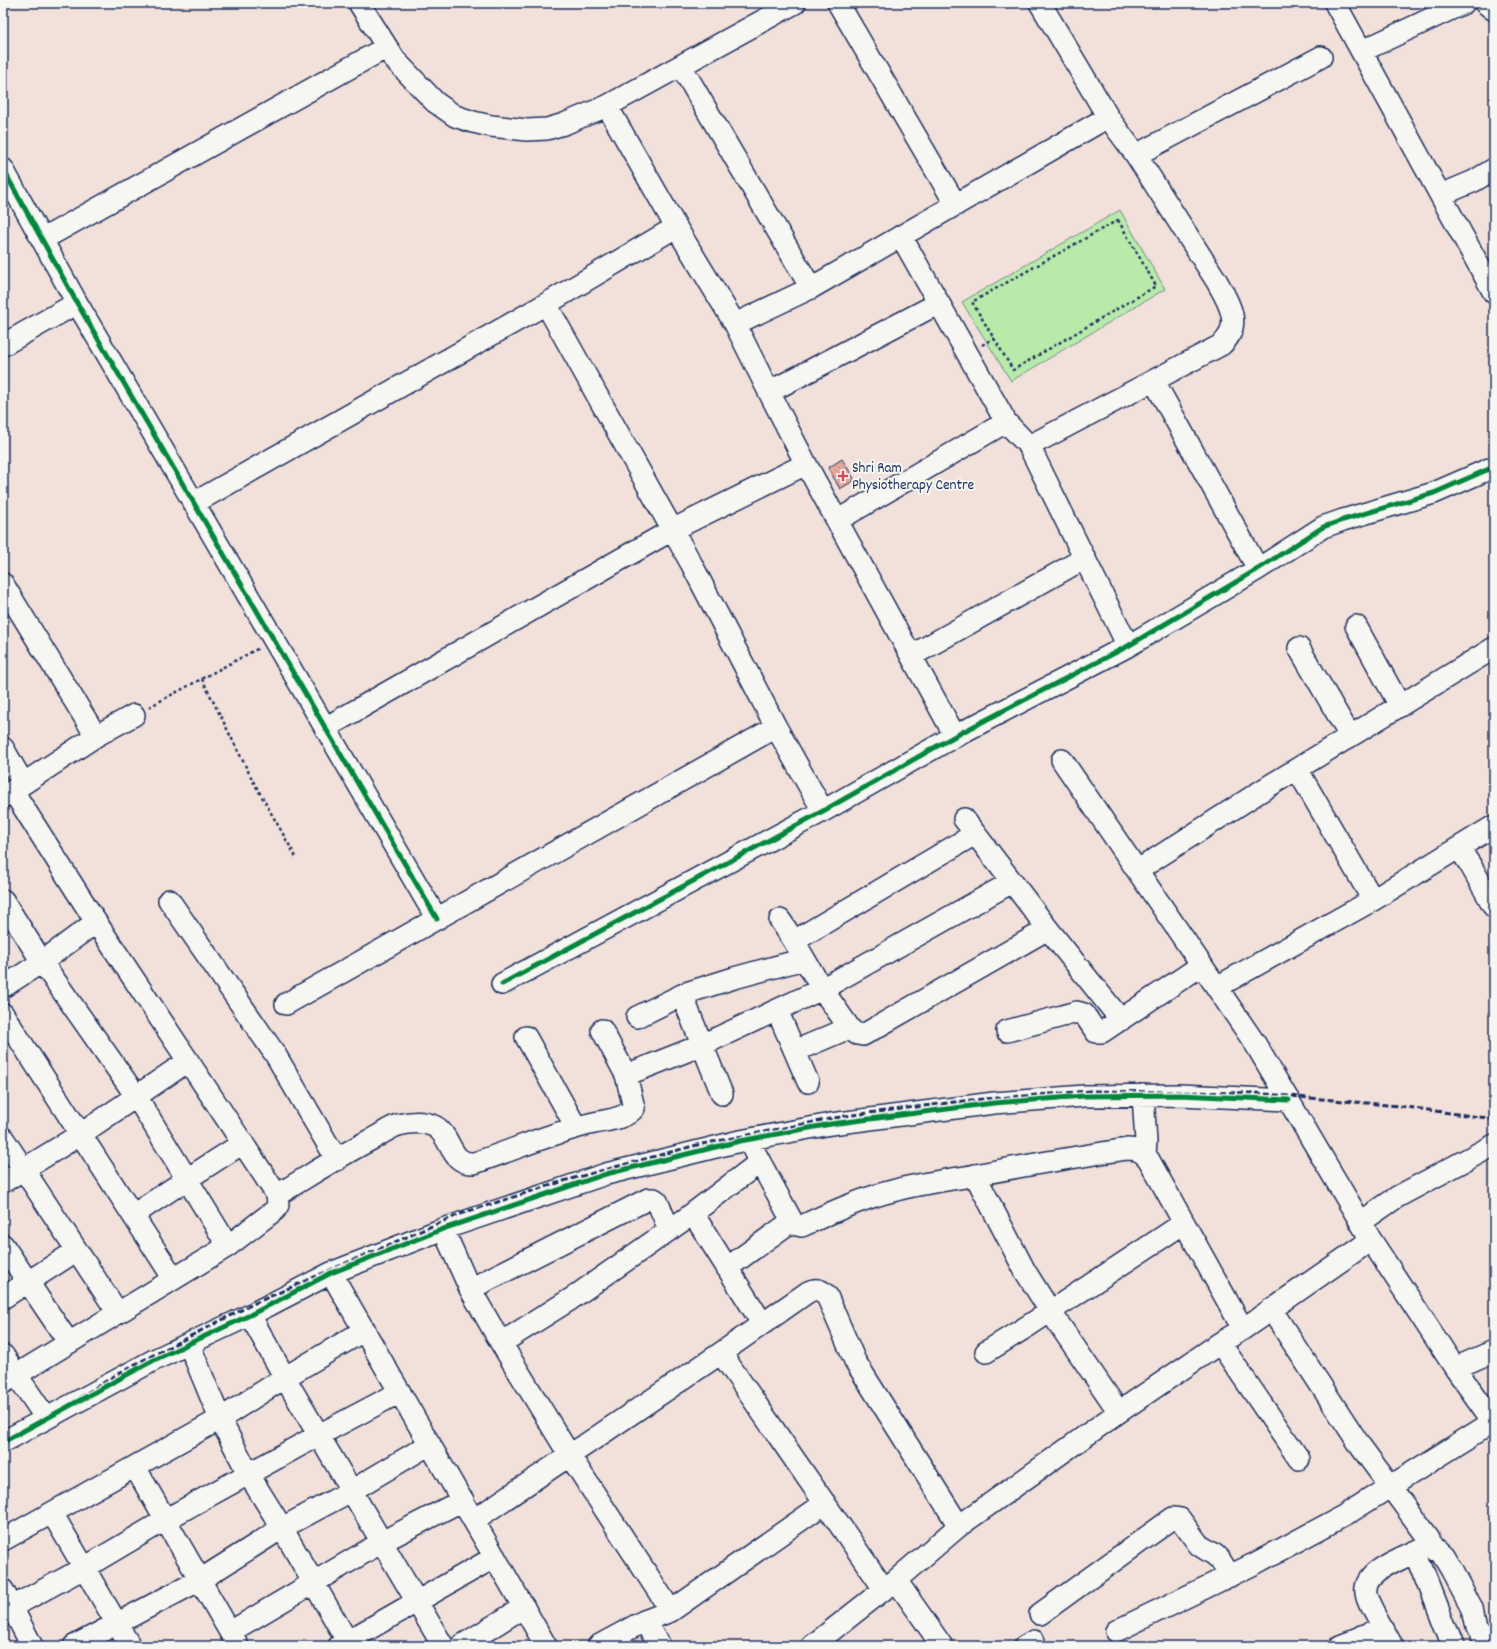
<svg xmlns="http://www.w3.org/2000/svg" width="1497" height="1649" viewBox="0 0 1497 1649" font-family="Dekko,sans-serif">
  <style>
    .park { fill: #b8eaaa; stroke: #6a8c84 }
    .building { fill: url(#building-back-hatch); stroke: #1b2f5e }
    .lines { fill: none; stroke-linecap: round; stroke-linejoin: round }
    .minor-casing { stroke: #1b2f5e; stroke-width: 24 }
    .path { stroke: #1b2f5e; stroke-width: 2.5; stroke-dasharray: 3 3; stroke-linecap: butt }
    .minor { stroke: #f6f6f2; stroke-width: 21 }
    .rail { stroke: #1b2f5e; stroke-width: 3; stroke-dasharray: 6 3; stroke-linecap: butt }
    .cycleway-casing { stroke: #f6f6f2; stroke-width: 8 }
    .cycleway { stroke: #00873e; stroke-width: 5 }
    .poi-dot { fill: #d1495b; stroke: #f6f6f2; stroke-width: 1.5 }
    .labels { text-anchor: middle; stroke-width: 4; stroke-linejoin: round; paint-order: stroke }
    .poi-label { font-size: 15px; fill: #1b2f5e; stroke: #f6f6f2; text-anchor: start }
  </style>
  <defs>
    <pattern id="building-back-hatch" width="6" height="6" patternUnits="userSpaceOnUse"><rect width="6" height="6" fill="#e7ada1"/><path d="M-1 5l2 2M0 0l6 6M5-1l2 2" fill="none" stroke="#ba8d86"/></pattern>
  </defs>
  <rect width="100%" height="100%" fill="#f2e0da"/>
  <filter id="ink" filterUnits="userSpaceOnUse"><feTurbulence type="fractalNoise" baseFrequency=".025" numOctaves="2"/><feDisplacementMap in="SourceGraphic" scale="8" xChannelSelector="R" yChannelSelector="G"/><feConvolveMatrix kernelMatrix="1 2 1 2 8 2 1 2 1" color-interpolation-filters="sRGB"/></filter>
  <g filter="url(#ink)">
    <path class="park" d="M 1120,210 L 1165,289 L 1011,381 L 962,302 Z"/>
    <path class="building" d="M 842,459 L 855,480 L 840,489 L 828,468 Z"/>
    <g class="lines">
      <g class="minor-casing">
        <path id="minor" d="M 359,3 L 395,60 L 435,102 L 455,116 L 473,122 L 491,126 L 527,130 L 547,129 L 564,124 L 607,106 L 795,3
          M 838,3 L 956,205
          M 1335,3 L 1494,293
          M 1485,3 L 1494,10
          M 1362,51 L 1464,3
          M 681,66 L 811,288
          M 607,106 L 676,227 L 735,324 L 769,392 L 806,464 L 955,736
          M 1136,155 L 1321,57
          M 3,169 L 77,303 L 437,919
          M 1441,195 L 1474,181 L 1494,169
          M 901,236 L 1006,422 L 1029,446 L 1128,646
          M 43,239 L 387,47
          M 546,304 L 691,563 L 776,727 L 823,811
          M 735,324 L 811,288 L 1108,117
          M 3,345 L 77,303
          M 1154,381 L 1258,569
          M 769,392 L 939,303
          M 1029,446 L 1221,345 C 1244,325 1228,301 1216,280 L 1136,155 L 1108,117 L 1040,3
          M 194,503 L 546,304 L 676,227
          M 838,520 L 1006,422
          M 3,584 L 96,736
          M 1356,626 L 1400,706
          M 1299,648 L 1350,736
          M 911,656 L 1085,558
          M 325,728 L 672,530 L 806,464
          M 3,748 L 23,783
          M 1062,760 L 1256,1045 L 1371,1240 L 1455,1368 L 1494,1423
          M 1297,769 L 1373,900
          M 3,797 L 96,736 L 134,715
          M 964,819 L 1048,929 L 1121,1020
          M 1459,848 L 1471,866 L 1494,907
          M 1138,870 L 1261,791 L 1494,648
          M 3,900 L 42,962 L 136,1096 L 228,1246
          M 169,900 L 275,1054 L 337,1160
          M 780,920 L 794,941 L 822,989 L 851,1030 L 857,1034 L 863,1035 L 1048,929
          M 794,941 L 975,834
          M 502,984 L 823,811 L 955,736 L 1128,646 L 1258,569 L 1323,527 L 1343,520 L 1434,493 L 1489,469
          M 3,987 L 42,962 L 96,922
          M 1217,987 L 1373,900 L 1494,826
          M 682,995 L 722,1094
          M 286,1004 L 776,727
          M 777,1010 L 808,1082
          M 3,1014 L 174,1279
          M 637,1017 L 686,993 L 734,978 L 804,959
          M 602,1030 L 626,1075 L 702,1045 L 822,989 L 1012,882
          M 1007,1031 L 1077,1012 L 1084,1014 L 1096,1032 L 1102,1032 L 1202,965
          M 526,1037 L 576,1127
          M 795,1051 L 849,1028
          M 1143,1095 L 1146,1142 L 1145,1154
          M 3,1138 L 118,1313
          M 748,1140 L 792,1221 L 794,1224 L 802,1226 C 832,1212 863,1198 896,1190 C 922,1183 949,1180 976,1175 C 1026,1165 1076,1157 1127,1149 C 1137,1149 1143,1151 1149,1160 L 1243,1329
          M 975,1175 L 1025,1271 L 1050,1311 L 1119,1412
          M 3,1182 L 81,1134 L 188,1061
          M 277,1195 C 309,1176 339,1156 372,1139 C 380,1135 389,1128 398,1125 C 410,1122 423,1121 434,1126 C 452,1135 449,1165 474,1163 C 514,1150 553,1132 594,1123 C 607,1120 626,1119 634,1108 L 626,1075
          M 133,1215 L 187,1179 L 243,1143
          M 688,1217 L 697,1220 L 762,1323
          M 1361,1222 L 1397,1197 L 1494,1145
          M 443,1229 L 470,1289 L 501,1343 L 570,1456 L 671,1611
          M 3,1245 L 69,1343
          M 727,1268 L 792,1221
          M 331,1273 L 546,1646
          M 470,1289 L 648,1199 L 654,1199 L 657,1201 L 669,1229
          M 3,1298 L 76,1251
          M 1271,1309 L 1361,1447 L 1429,1539 L 1428,1545 C 1411,1555 1362,1569 1366,1593 C 1368,1607 1386,1632 1392,1646
          M 250,1315 L 285,1378 L 443,1646
          M 501,1343 L 571,1299 L 688,1217 L 760,1162
          M 1220,1343 L 1299,1459
          M 189,1344 L 220,1419 L 249,1475 L 282,1528 L 350,1646
          M 986,1352 L 1028,1326 L 1184,1223
          M 721,1353 L 884,1589
          M 3,1355 L 46,1418
          M 1455,1368 L 1494,1351
          M 3,1383 L 228,1246 L 275,1210 L 278,1205 L 277,1195 L 96,922 L 13,791
          M 3,1442 L 154,1360 L 250,1315 L 331,1273 L 443,1229 L 606,1174 L 740,1141 L 831,1124 L 994,1103 L 1084,1096 L 1180,1095 L 1289,1100
          M 135,1467 L 238,1646
          M 52,1513 L 130,1646
          M 474,1520 L 721,1353 L 808,1292 C 816,1288 821,1289 827,1296 L 855,1361 L 959,1526
          M 3,1540 L 220,1419 L 284,1378 L 365,1330
          M 1429,1543 L 1443,1555 L 1452,1570 L 1472,1608 L 1476,1628 L 1487,1646
          M 1416,1552 L 1453,1646
          M 896,1580 L 942,1646
          M 3,1590 L 32,1646
          M 12,1607 L 84,1568 L 165,1520 L 317,1436 L 400,1392
          M 1040,1614 L 1173,1518 L 1180,1519 L 1199,1545 L 1215,1555 L 1220,1560 L 1230,1576
          M 644,1621 L 660,1646
          M 1116,1631 L 1256,1563 L 1345,1515 L 1493,1422
          M 230,1632 L 382,1542 L 463,1500
          M 74,1646 L 200,1580 L 282,1528 L 351,1491 L 430,1444
          M 339,1646 L 495,1557
          M 461,1646 L 524,1607
          M 598,1646 L 644,1621 L 671,1611 L 825,1503
          M 812,1646 L 896,1580 L 959,1526 L 1119,1412 L 1220,1343 L 1243,1329 L 1371,1240
          M 1025,1646 L 1034,1641
          M 1340,1646 L 1384,1629"/>
      </g>
      <path class="path" d="M 1118,220 L 1156,286 L 1013,370 L 972,302 Z
        M 982,345 L 994,338
        M 202,679 L 253,781 L 296,857
        M 149,707 L 259,648"/>
      <use href="#minor" class="minor"/>
      <path class="rail" d="M 3,1445 L 124,1370 L 253,1304 L 344,1264 L 460,1214 L 567,1180 L 697,1145 L 845,1116 L 971,1100 L 1090,1091 L 1255,1093 L 1399,1106 L 1494,1119"/>
      <g class="cycleway-casing">
        <path id="cycleway" d="M 3,169 L 77,303 L 437,919
          M 502,984 L 823,811 L 955,736 L 1128,646 L 1258,569 L 1323,527 L 1343,520 L 1434,493 L 1489,469
          M 3,1442 L 154,1360 L 250,1315 L 331,1273 L 443,1229 L 606,1174 L 740,1141 L 831,1124 L 994,1103 L 1084,1096 L 1180,1095 L 1289,1100"/>
      </g>
      <use href="#cycleway" class="cycleway"/>
    </g>
  </g>
  <path class="poi-dot" d="M841 470h4v4h4v4h-4v4h-4v-4h-4v-4h4z"/>
  <g class="labels">
    <g class="poi-label">
      <text x="852" y="472">Shri Ram<tspan x="852" dy="17">Physiotherapy Centre</tspan></text>
    </g>
  </g>
  <rect width="1497" height="1649" fill="none" stroke="#f6f6f2" stroke-width="16"/>
  <rect x="8" y="8" width="1481" height="1633" fill="none" stroke="#1b2f5e" stroke-width="1.5" filter="url(#ink)"/>
</svg>
